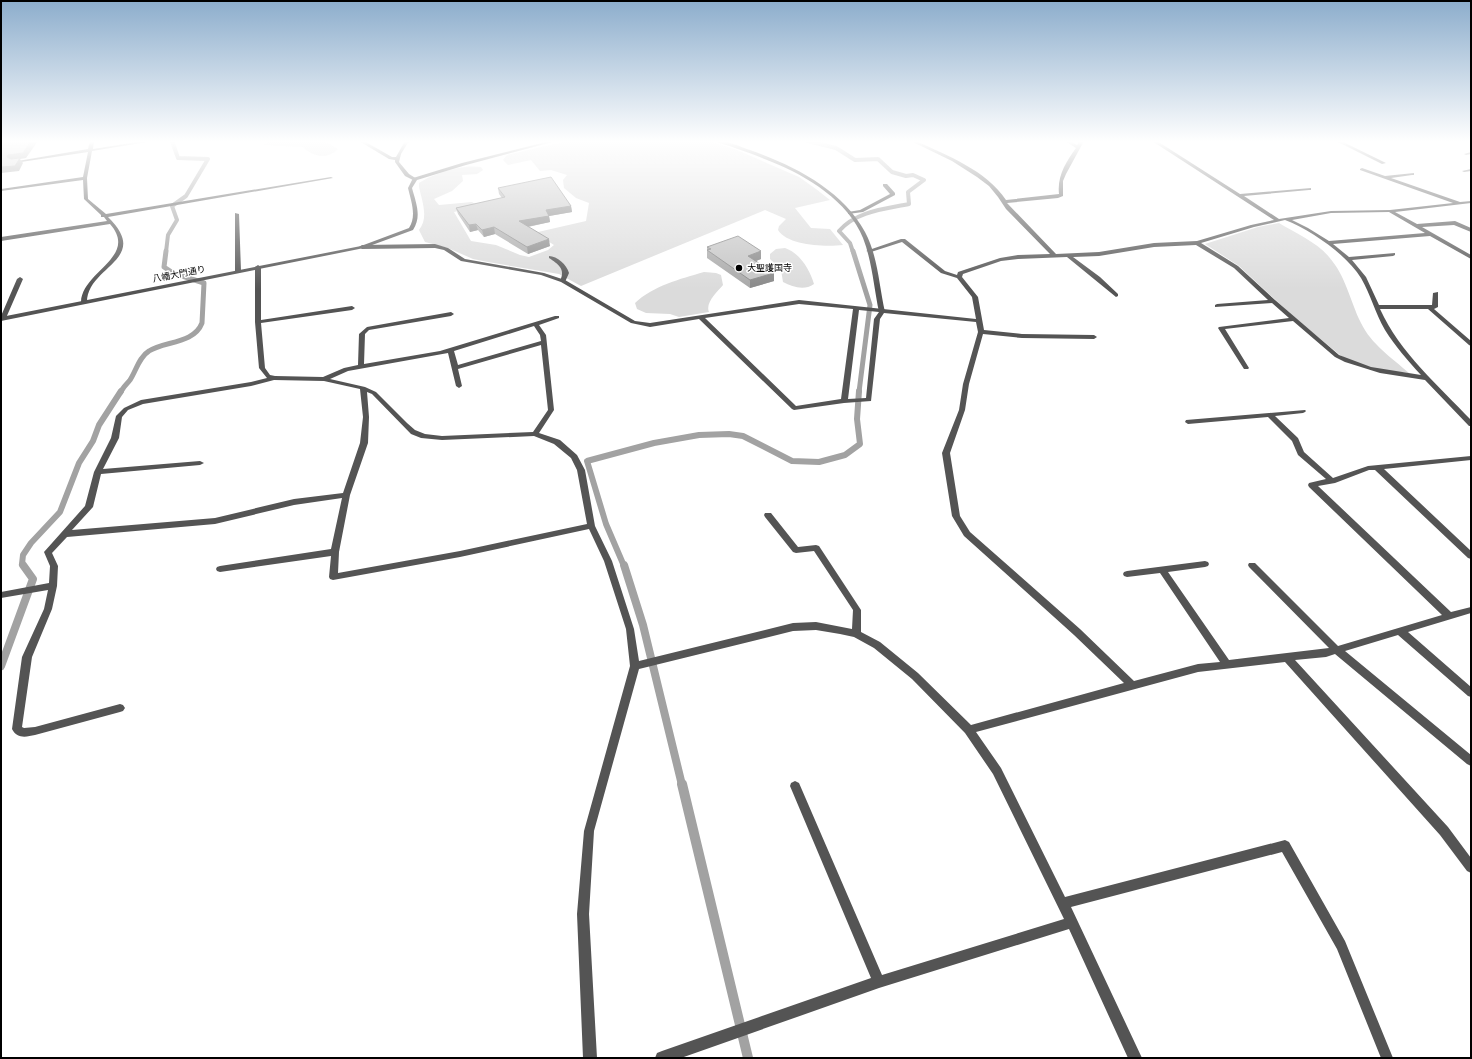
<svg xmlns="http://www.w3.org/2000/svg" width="1472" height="1059" viewBox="0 0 1472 1059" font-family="'Nunito Sans','Noto Sans JP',sans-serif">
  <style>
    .green { fill: #dbdbdb }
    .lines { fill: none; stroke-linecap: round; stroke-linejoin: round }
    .stream-far4 { stroke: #a2a2a2; stroke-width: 4 }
    .stream-far3 { stroke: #a2a2a2; stroke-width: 5 }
    .stream-far2 { stroke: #a2a2a2; stroke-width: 6 }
    .stream-far1 { stroke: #a2a2a2; stroke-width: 8 }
    .stream { stroke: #a2a2a2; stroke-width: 10 }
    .service { fill: #545454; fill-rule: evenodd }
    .minor { fill: #545454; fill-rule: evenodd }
    .tertiary { fill: #545454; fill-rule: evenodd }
    .wall { fill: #a9a9a9 }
    .shaded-wall { fill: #898989 }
    .building { fill: #c4c4c4; stroke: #898989 }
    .poi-dot { fill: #000; stroke: #fff; stroke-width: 1.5 }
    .labels { text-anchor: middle; stroke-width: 3; stroke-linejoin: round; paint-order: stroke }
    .far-poi-label { font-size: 9px; fill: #000; stroke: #fff; text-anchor: start }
    .far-street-label { font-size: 9px; fill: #000; stroke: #fff }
  </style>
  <rect width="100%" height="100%" fill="#fff"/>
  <path class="green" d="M 268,141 L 324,141 L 338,149 C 327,160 313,157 303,147 L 264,145 Z
    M 567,141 L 709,141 L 737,150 L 799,177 L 816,189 L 830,200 L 795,208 L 811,228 L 830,229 L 843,245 C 826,247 788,246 778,230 L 779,226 L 786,219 L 765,210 L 581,286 L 559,274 L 488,262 L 473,259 L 448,248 L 425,242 L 419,230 C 429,218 422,201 419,187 L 419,183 C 434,173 464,164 481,167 L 483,170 L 477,174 L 462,175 L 463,181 L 452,191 L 434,199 L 439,205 L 472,202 L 478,206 L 454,212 L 471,241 L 496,245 L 520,255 L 529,257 L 548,250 L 554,245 L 540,236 L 538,232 L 586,221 L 589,203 L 576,198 L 564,188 L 563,180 L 567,175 L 551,170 L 540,171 L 531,160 L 508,165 L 503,160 L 507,155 Z
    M 1279,223 C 1294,232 1318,243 1329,257 C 1346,276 1350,301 1361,323 C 1371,344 1392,358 1409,373 L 1378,370 L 1351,362 L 1340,355 L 1296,319 L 1239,266 L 1205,244 L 1258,227 Z
    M 785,248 C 800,253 810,270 814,284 C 804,291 793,287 783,282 L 781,270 L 770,259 L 770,254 L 776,249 Z
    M 704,272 L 716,273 L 721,275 L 723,285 C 717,292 705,303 709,312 L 679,317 L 670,314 L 646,313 L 637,309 L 635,303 C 653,286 680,279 704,272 Z"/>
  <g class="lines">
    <path class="stream-far4" d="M 808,141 L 836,148 L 855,160 L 878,159 L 892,172 L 906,176 L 913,175 L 924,180 L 908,192 L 909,204 C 885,209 856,211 839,231 L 850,243 L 853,252
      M 166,252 L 168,235 L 177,220 L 172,206 L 186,196 L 208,159 L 178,158 L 172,141"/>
    <path class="stream-far3" d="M 853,251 L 870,305 L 859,392
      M 121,392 C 123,387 127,384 130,380 C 136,371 139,357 149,351 C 164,341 194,344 202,323 L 204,283 L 173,273 L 164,267 L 166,251"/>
    <path class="stream-far2" d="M 24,566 L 22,564 L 23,555 L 31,543 L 60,512 L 79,463 L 93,441 L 99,425 L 121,391
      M 624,566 L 606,524 L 587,461 L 654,443 L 699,435 L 729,434 L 743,436 L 792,461 L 819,462 L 845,455 L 860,444 L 857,419 L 859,391"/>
    <path class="stream-far1" d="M 624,565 L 643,625 L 682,785
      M 1,666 L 33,579 L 23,565"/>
    <path class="stream" d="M 682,784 L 748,1058"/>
    <path class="service" d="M 549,256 C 557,256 567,265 569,273 L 565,282 L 560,281 C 566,269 558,264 549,258 Z"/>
    <path class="minor" d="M 90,141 L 94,141 L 93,149 L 144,141 L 153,141 L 92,151 L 87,178 L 88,199 L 106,214 L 331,177 L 333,178 L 108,217 C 152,260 87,266 87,302 L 84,304 L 81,302 C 82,271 139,257 110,224 L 1,241 L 1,237 L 107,221 L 104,217 L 101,217 L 101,215 L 84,199 L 83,180 L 1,191 L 1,189 L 83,177 L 88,152 L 14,163 L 12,162 L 88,149 Z
      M 359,141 L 364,141 L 392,157 L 396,157 L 405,141 L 409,141 L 401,154 L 399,162 L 409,174 L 417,179 L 413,180 L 405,176 L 395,162 L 395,160 L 389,159 Z
      M 911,141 L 916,141 C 948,156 986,170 1006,200 L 1059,194 C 1057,176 1066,162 1076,148 L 1065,141 L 1070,141 L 1077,145 L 1080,141 L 1084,141 L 1066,174 L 1063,181 L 1063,196 L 1058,198 L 1007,203 L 1056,254 L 1099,252 L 1154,243 L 1197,241 L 1251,225 L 1274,220 L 1152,141 L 1157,141 L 1240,194 L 1311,188 L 1311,190 L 1309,190 L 1244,196 L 1279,219 L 1331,211 L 1390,210 L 1453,203 L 1360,170 L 1360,169 L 1362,168 L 1385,176 L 1414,173 L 1414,175 L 1412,175 L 1391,178 L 1460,202 L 1471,201 L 1471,203 L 1395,212 L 1417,224 L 1455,221 L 1471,228 L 1471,232 L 1454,225 L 1422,227 L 1471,255 L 1471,259 L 1430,236 L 1333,244 L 1349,257 L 1395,253 L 1395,255 L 1393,256 L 1352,260 L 1366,277 L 1379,305 L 1432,305 L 1433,293 L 1438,292 L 1438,307 L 1434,309 L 1471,341 L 1471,346 L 1469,345 L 1428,309 L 1380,309 C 1400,353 1439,386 1471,420 L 1471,426 L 1469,426 L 1425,380 L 1380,373 L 1345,362 L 1335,357 L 1293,321 L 1225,329 L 1249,368 L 1248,369 L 1244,369 L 1218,328 L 1219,327 L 1289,318 L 1272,303 L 1215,307 L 1215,305 L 1217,304 L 1268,300 L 1234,268 L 1196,245 L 1154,247 L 1099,256 L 1073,257 L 1100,277 L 1118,294 L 1118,296 L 1116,297 L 1067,257 L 1018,259 L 1001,261 L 963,274 L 962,277 L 978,297 L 984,330 L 1022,334 L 1094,335 L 1097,337 L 1094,339 L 1022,338 L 983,334 L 969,384 L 965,410 L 950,453 L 960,516 L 970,532 L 1080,629 L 1134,681 L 1198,664 L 1220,662 L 1160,573 L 1127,577 L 1124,576 L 1123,574 L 1124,572 L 1127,571 L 1205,561 L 1208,562 L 1209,564 L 1208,566 L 1205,567 L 1168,572 L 1229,660 L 1329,648 L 1249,567 L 1248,565 L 1249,563 L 1255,563 L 1338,646 L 1442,615 L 1309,487 L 1308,485 L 1309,483 L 1326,479 L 1298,455 L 1292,441 L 1268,417 L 1188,424 L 1185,422 L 1186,420 L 1305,410 L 1306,411 L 1305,412 L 1303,413 L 1275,416 L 1298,438 L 1304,452 L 1333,478 L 1368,466 L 1471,456 L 1471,460 L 1384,469 L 1471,551 L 1471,559 L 1468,558 L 1375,470 L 1369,470 L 1335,483 L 1318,486 L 1451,612 L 1471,607 L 1471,613 L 1408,632 L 1471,687 L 1471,697 L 1468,696 L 1398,635 L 1345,651 L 1471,755 L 1471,766 L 1467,764 L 1335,654 L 1326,657 L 1295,660 L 1448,827 L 1471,858 L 1471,873 L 1467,871 L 1440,835 L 1285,662 L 1198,672 L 976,732 L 1001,768 L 1065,897 L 1285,840 L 1289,842 L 1345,941 L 1393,1058 L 1381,1058 L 1337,949 L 1282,852 L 1071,907 L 1142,1058 L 1128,1058 L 1069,929 L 879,988 L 681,1058 L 655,1058 L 657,1053 L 662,1051 L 871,978 L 790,786 L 791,783 L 795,781 L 799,783 L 882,975 L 1064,919 L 993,774 L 965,733 L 912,679 L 874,648 L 854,637 L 840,634 L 816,630 L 793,631 L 639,669 L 594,831 L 589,914 L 597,1058 L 583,1058 L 577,914 L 584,831 L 630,666 L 626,629 L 604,561 L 589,529 L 460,557 L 333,580 L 330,579 L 329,577 L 331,556 L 220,572 L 217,571 L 216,569 L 217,567 L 220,566 L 331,549 L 342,498 L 294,505 L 215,524 L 67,537 L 52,553 L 58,566 L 57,586 L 52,609 L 32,657 L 22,727 L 24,728 L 35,727 L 120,704 L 123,705 L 125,708 L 123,711 L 120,712 L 35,735 C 26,737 17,739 12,729 L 22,657 L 44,609 L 48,590 L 1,598 L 1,592 L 49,583 L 50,566 L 44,552 L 85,506 L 94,472 L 111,438 L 116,416 L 124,408 L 141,400 L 251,382 L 267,378 L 259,368 L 255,322 L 255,267 L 258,265 L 261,267 L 261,320 L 352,306 L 355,308 L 352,310 L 261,323 L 265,368 L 270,375 L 275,376 L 323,377 L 344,368 L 358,365 L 359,334 L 367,327 L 451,312 L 454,314 L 451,316 L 369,330 L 365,334 L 364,364 L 440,351 L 555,316 L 559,316 L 559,318 L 539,325 L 546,335 L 554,410 L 539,433 L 560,440 L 577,455 L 585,470 L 595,526 L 612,561 L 634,629 L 639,661 L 793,623 L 816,622 L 852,629 L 853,610 L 814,551 L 796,553 L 793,552 L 765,517 L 764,515 L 765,513 L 771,513 L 798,547 L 816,545 L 819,546 L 861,610 L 861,632 L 880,642 L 918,673 L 971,725 L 1124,683 L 1074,635 L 964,536 L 952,516 L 942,453 L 959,410 L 963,384 L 978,332 L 976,322 L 884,313 L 880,319 L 871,401 L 844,403 L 794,410 L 792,409 L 699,319 L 650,327 L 631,323 L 561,282 L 541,275 L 461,261 L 444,250 L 435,248 L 362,249 L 359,247 L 362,245 L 435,244 L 448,248 L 465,259 L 544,273 L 565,280 L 635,321 L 650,323 L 799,300 L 976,319 L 972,297 L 957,278 L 941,273 L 902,242 L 871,252 L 866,251 L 901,239 L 905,239 L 945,271 L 957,275 L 958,272 L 1000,258 L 1018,255 L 1050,254 L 1006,209 L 998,197 L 989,186 L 977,177 L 952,161 ZM 1389,212 L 1425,233 L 1329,241 L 1308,228 L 1292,220 L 1331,213 ZM 1285,220 C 1311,230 1347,255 1361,278 C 1371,295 1375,313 1385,330 C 1395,346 1408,361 1421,375 L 1371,367 L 1339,355 L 1275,300 L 1238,266 L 1201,243 L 1254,227 ZM 799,304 L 853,309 L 841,399 L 796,406 L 705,318 ZM 859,310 L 879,312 L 874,319 L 866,398 L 848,399 ZM 534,326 L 540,335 L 541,341 L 458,365 L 454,351 ZM 541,345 L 548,410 L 533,432 L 442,436 L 425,434 L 415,430 L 407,423 L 376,392 L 365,387 L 330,379 L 348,371 L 448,353 L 456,386 L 459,388 L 462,386 L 458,369 ZM 274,380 L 324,381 L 360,389 L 363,417 L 360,443 L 343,493 L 294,499 L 215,518 L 72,530 L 93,507 L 101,474 L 200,465 L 204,463 L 200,461 L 103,469 L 119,438 L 122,417 L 128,410 L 143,404 L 251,386 ZM 367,392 L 372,394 L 411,434 L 421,438 L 442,440 L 534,436 L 554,444 L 571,458 L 577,470 L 587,524 L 460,551 L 338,573 L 339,552 L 350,495 L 368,443 L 369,417 Z
      M 1336,141 L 1341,141 L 1386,163 L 1382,164 Z
      M 1471,152 L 1471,154 L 1466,155 L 1464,154 Z
      M 1471,169 L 1471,171 L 1464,172 L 1462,171 Z
      M 883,184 L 887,184 L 895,193 L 895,195 L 863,212 L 848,214 L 848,212 L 860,210 L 890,194 L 883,186 Z
      M 235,213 L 239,214 L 241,271 L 238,273 L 235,271 Z
      M 20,277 L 23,279 L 6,318 L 5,319 L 1,319 L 1,316 L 17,279 Z"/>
    <path class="tertiary" d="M 550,141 L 556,141 L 466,165 L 417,180 L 412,188 C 416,203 422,216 413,230 L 364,248 L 1,321 L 1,317 L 361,246 L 409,228 C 417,216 411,201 408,188 L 413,178 L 462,163 Z
      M 715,141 C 727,140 739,146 750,150 C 793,165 843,190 865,232 C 878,256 879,286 885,312 L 884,313 L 880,313 L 879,312 C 874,288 872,261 863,238 C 848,201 807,176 772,162 C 760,157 747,152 735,148 C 728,145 721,144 715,141 Z"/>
  </g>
  <path class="wall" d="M 498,188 L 571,206 L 572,212 L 549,216 L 550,222 L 528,227 L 550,246 L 528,254 L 495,234 L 484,237 L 478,230 L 470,232 L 458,214 L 456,208 L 502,198 L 499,194 Z
    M 707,247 L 761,251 L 761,259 L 756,261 L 774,281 L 750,288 L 707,258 Z"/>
  <path class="shaded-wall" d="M 31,141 L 38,141 L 26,158 L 20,159 L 23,163 L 19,171 L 1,173 L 1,167 L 12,161 L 7,157 L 8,155 Z
    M 571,206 L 572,212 L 549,216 L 550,222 L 521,228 L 519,221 L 546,210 Z
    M 476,224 L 478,230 L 470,232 L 469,225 Z
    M 494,227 L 495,234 L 484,237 L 482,230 Z
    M 549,239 L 550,246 L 528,254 L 527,247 Z
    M 761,251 L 761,259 L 748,264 L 748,256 Z
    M 774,273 L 774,281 L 750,288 L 750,280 Z"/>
  <path class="building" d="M 1,141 L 31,141 L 23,153 L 8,155 L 7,157 L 11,159 L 20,158 L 15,166 L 1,167 Z
    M 551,177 L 571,206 L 546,210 L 549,216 L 519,221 L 549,239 L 527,247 L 494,227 L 482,230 L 476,224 L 469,225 L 456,208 L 505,197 L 498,188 Z
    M 738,236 L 761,251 L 748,256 L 774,273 L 750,280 L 707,250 L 711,249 L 707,247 Z"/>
  <linearGradient id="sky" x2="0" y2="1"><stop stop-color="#8cadcc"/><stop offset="0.49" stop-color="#fff"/><stop offset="1" stop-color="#fff" stop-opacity="0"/></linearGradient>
  <rect width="1472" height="289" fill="url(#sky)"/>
  <circle class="poi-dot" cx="739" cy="268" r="4"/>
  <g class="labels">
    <g class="far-poi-label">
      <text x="747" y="271">大聖護国寺</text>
    </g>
    <g class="far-street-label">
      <text transform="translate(179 274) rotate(-11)" y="3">八幡大門通り</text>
    </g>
  </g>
  <rect width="1472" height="1059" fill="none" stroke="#000000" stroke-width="4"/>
</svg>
